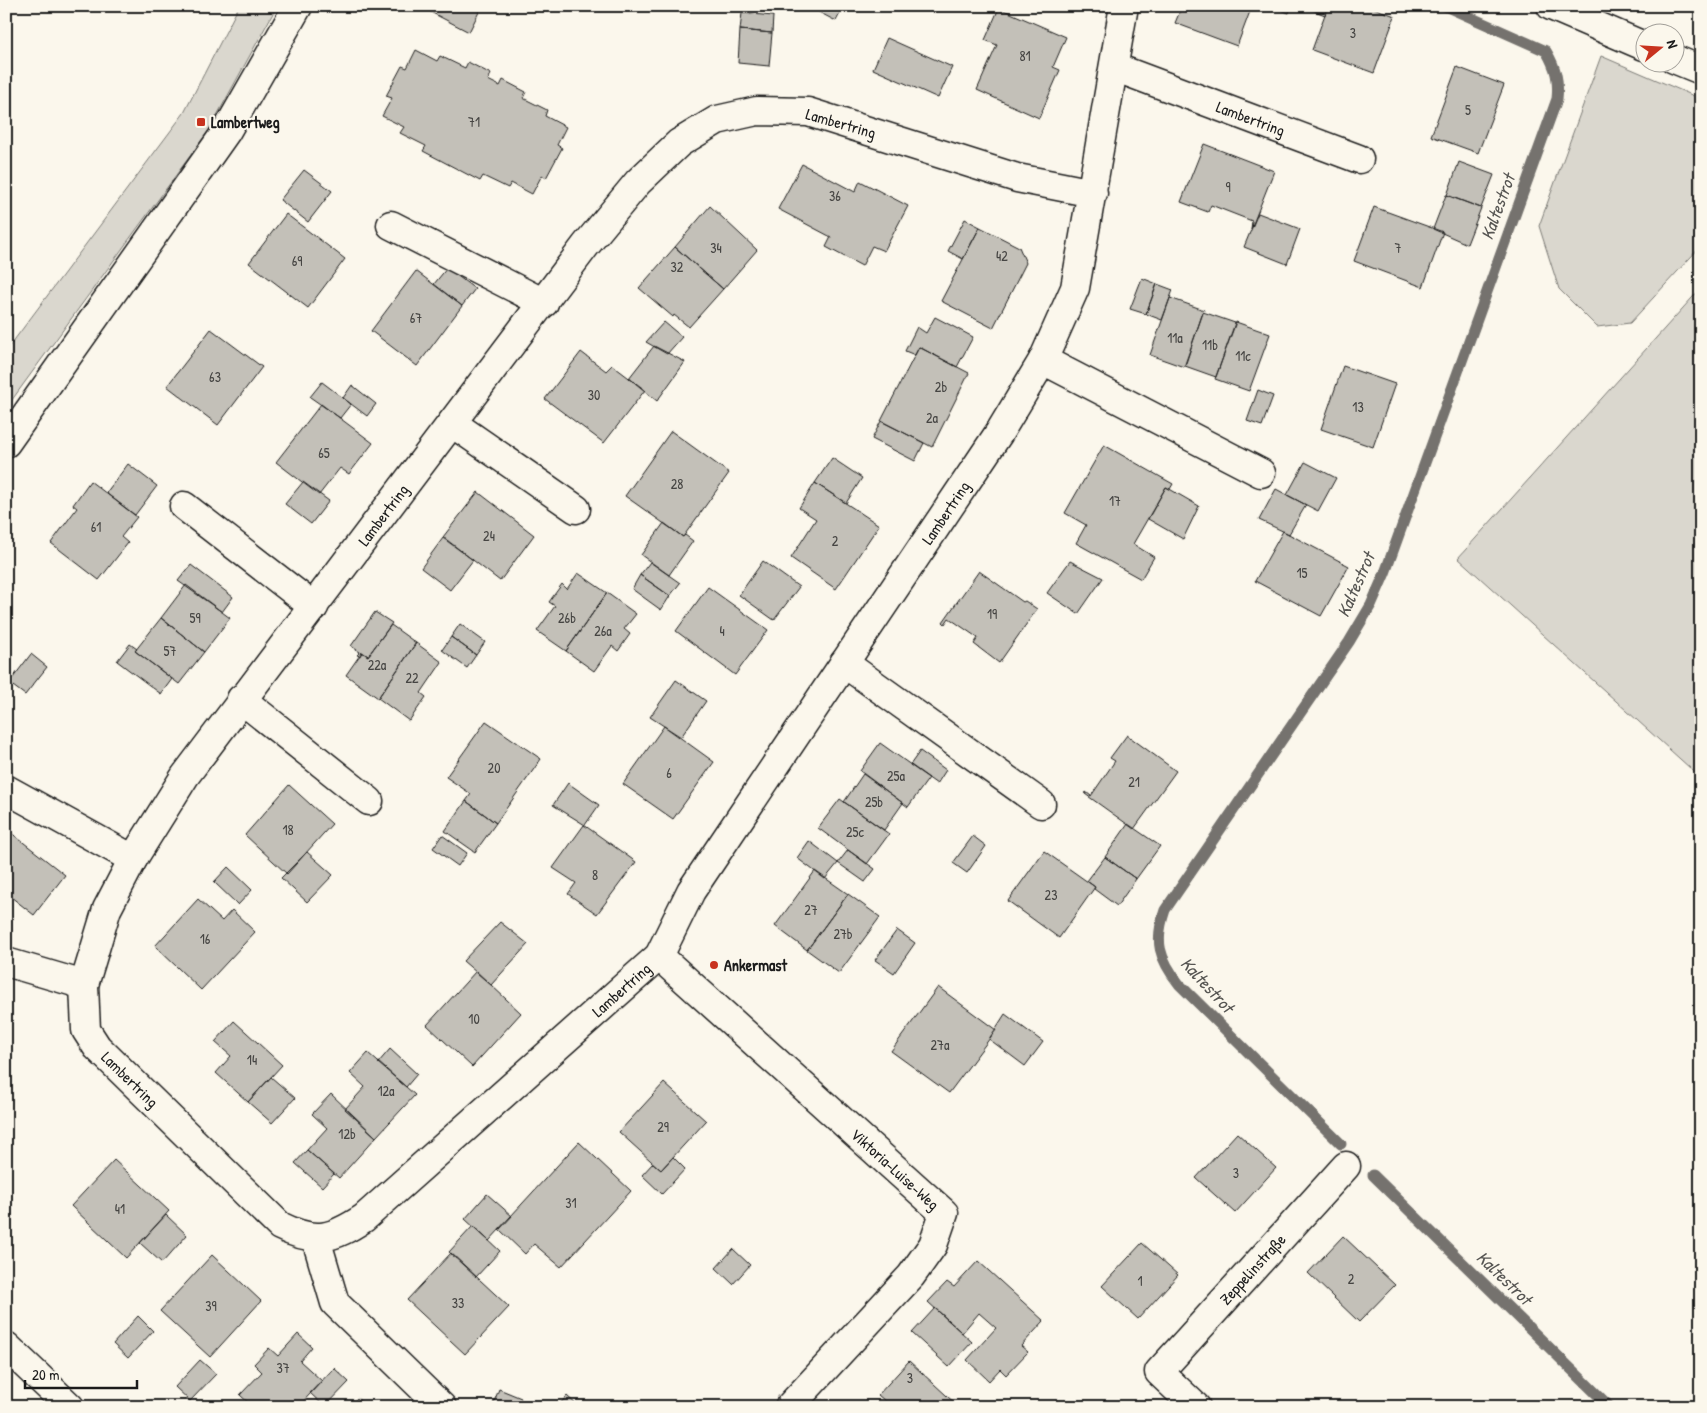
<svg xmlns="http://www.w3.org/2000/svg" width="1707" height="1413" viewBox="0 0 1707 1413" font-family="'Patrick Hand',sans-serif">
  <style>
    .green { fill: #dad7ce; stroke: #7b7a75 }
    .lines { fill: none; stroke-linecap: round; stroke-linejoin: round }
    .stream { stroke: #74726e; stroke-width: 11 }
    .building { fill: #c3c0b8; stroke: #1c1c1c }
    .minor-casing { stroke: #1c1c1c; stroke-width: 31 }
    .major-casing { stroke: #1c1c1c; stroke-width: 31 }
    .minor { stroke: #fbf7ec; stroke-width: 28 }
    .major { stroke: #fbf7ec; stroke-width: 28 }
    .poi-dot { fill: #c8321e; stroke: #fbf7ec; stroke-width: 2 }
    .labels { text-anchor: middle; stroke-width: 4; stroke-linejoin: round; paint-order: stroke }
    .number-label { font-size: 14px; fill: #464543 }
    .street-label { font-size: 16px; fill: #1c1c1c; stroke: #fbf7ec }
    .poi-label { font-size: 16px; font-weight: bold; fill: #1c1c1c; stroke: #fbf7ec; text-anchor: start }
    .water-label { font-size: 18px; font-style: italic; fill: #575653; stroke: #fbf7ec }
  </style>
  <rect width="100%" height="100%" fill="#fbf7ec"/>
  <filter id="ink" filterUnits="userSpaceOnUse"><feTurbulence type="fractalNoise" baseFrequency=".02" numOctaves="2"/><feDisplacementMap in="SourceGraphic" scale="10" xChannelSelector="R" yChannelSelector="G"/><feConvolveMatrix kernelMatrix="1 2 1 2 8 2 1 2 1" color-interpolation-filters="sRGB"/></filter>
  <g filter="url(#ink)">
    <path class="green" d="M 239,6 L 277,6 L 209,130 L 6,408 L 6,351 L 184,113 Z
      M 1601,56 L 1701,99 L 1701,246 L 1630,323 L 1597,327 L 1559,289 L 1539,226 Z
      M 1701,288 L 1701,778 L 1458,558 Z"/>
    <g class="lines">
      <path class="stream" d="M 1341,1144 L 1179,984 C 1159,958 1154,942 1165,910 L 1349,642 L 1371,605 L 1385,573 L 1557,99 C 1559,80 1556,68 1546,51 L 1445,6
        M 1373,1175 L 1610,1407"/>
    </g>
    <path class="building" d="M 419,6 L 482,6 L 469,32 Z
      M 807,6 L 844,6 L 836,21 Z
      M 1182,6 L 1252,6 L 1237,46 L 1175,23 Z
      M 1271,6 L 1291,6 L 1289,13 Z
      M 1302,6 L 1328,6 L 1325,15 Z
      M 1328,6 L 1368,6 L 1395,16 L 1374,73 L 1312,50 Z
      M 999,8 L 1066,37 L 1053,67 L 1060,70 L 1039,118 L 977,90 L 997,45 L 985,40 Z
      M 742,13 L 773,16 L 772,33 L 740,30 Z
      M 740,30 L 772,33 L 769,66 L 738,63 Z
      M 887,38 L 952,67 L 938,98 L 873,69 Z
      M 416,50 L 437,61 L 440,56 L 465,68 L 468,62 L 491,74 L 488,80 L 500,86 L 503,80 L 526,92 L 523,98 L 547,110 L 545,116 L 566,127 L 557,145 L 562,148 L 546,178 L 542,175 L 532,194 L 511,183 L 508,188 L 483,176 L 480,181 L 423,151 L 426,146 L 400,133 L 404,127 L 382,116 L 392,98 L 386,96 L 402,66 L 407,68 Z
      M 1457,67 L 1504,85 L 1478,153 L 1431,136 Z
      M 1204,144 L 1274,171 L 1251,229 L 1252,221 L 1211,205 L 1208,212 L 1181,202 Z
      M 1459,162 L 1494,175 L 1481,208 L 1447,195 Z
      M 802,164 L 855,192 L 860,181 L 908,206 L 884,251 L 872,246 L 862,266 L 826,247 L 831,237 L 778,209 Z
      M 304,170 L 332,191 L 308,222 L 280,200 Z
      M 1446,195 L 1481,208 L 1467,244 L 1433,229 Z
      M 710,206 L 757,250 L 723,289 L 675,247 Z
      M 1374,207 L 1443,232 L 1423,287 L 1354,261 Z
      M 1258,213 L 1300,229 L 1287,264 L 1244,247 Z
      M 286,214 L 345,259 L 308,308 L 249,263 Z
      M 965,219 L 980,227 L 963,259 L 948,251 Z
      M 980,227 L 1019,247 L 1026,263 L 993,328 L 941,301 Z
      M 675,247 L 723,289 L 689,327 L 674,315 L 673,317 L 639,288 Z
      M 447,268 L 475,289 L 462,306 L 434,284 Z
      M 416,271 L 462,306 L 417,366 L 371,331 Z
      M 1142,278 L 1157,284 L 1146,314 L 1130,309 Z
      M 1157,284 L 1173,290 L 1162,320 L 1146,314 Z
      M 1170,298 L 1204,310 L 1184,367 L 1150,355 Z
      M 1203,312 L 1235,323 L 1216,377 L 1185,366 Z
      M 935,317 L 973,337 L 957,367 L 919,347 L 915,355 L 905,351 L 917,327 L 926,333 Z
      M 664,322 L 682,337 L 667,354 L 646,342 Z
      M 1236,322 L 1270,334 L 1249,391 L 1215,379 Z
      M 211,329 L 262,367 L 218,425 L 167,386 Z
      M 654,346 L 685,362 L 657,401 L 629,378 Z
      M 919,347 L 969,373 L 932,447 L 881,421 Z
      M 581,352 L 606,371 L 612,365 L 645,390 L 604,443 L 545,399 Z
      M 1343,366 L 1395,384 L 1373,447 L 1321,429 Z
      M 322,382 L 351,404 L 340,418 L 310,397 Z
      M 352,385 L 376,404 L 367,416 L 343,398 Z
      M 1258,390 L 1273,396 L 1262,426 L 1247,421 Z
      M 321,404 L 373,443 L 349,474 L 340,468 L 319,495 L 276,462 Z
      M 881,421 L 924,443 L 915,461 L 872,439 Z
      M 671,431 L 729,473 L 683,537 L 625,496 Z
      M 1104,445 L 1173,484 L 1170,489 L 1166,487 L 1133,544 L 1154,557 L 1141,579 L 1076,543 L 1086,525 L 1065,513 Z
      M 832,458 L 862,478 L 846,503 L 815,483 Z
      M 1305,462 L 1336,478 L 1318,511 L 1287,495 Z
      M 128,464 L 157,486 L 135,515 L 106,493 Z
      M 90,481 L 137,517 L 121,537 L 128,543 L 99,580 L 51,543 L 77,508 L 73,505 Z
      M 303,482 L 329,501 L 311,524 L 285,504 Z
      M 815,483 L 879,525 L 836,589 L 791,558 L 816,519 L 799,508 Z
      M 1166,487 L 1199,506 L 1183,539 L 1148,519 Z
      M 1276,489 L 1306,505 L 1289,534 L 1259,520 Z
      M 478,492 L 534,535 L 500,581 L 443,537 Z
      M 664,523 L 683,537 L 685,535 L 693,541 L 669,575 L 641,555 Z
      M 1283,531 L 1349,566 L 1321,616 L 1255,581 Z
      M 443,538 L 473,560 L 450,590 L 421,568 Z
      M 763,561 L 799,587 L 774,620 L 739,595 Z
      M 1070,561 L 1103,578 L 1078,614 L 1047,593 Z
      M 650,562 L 680,583 L 670,596 L 640,575 Z
      M 191,565 L 233,597 L 222,612 L 178,581 Z
      M 979,571 L 1023,602 L 1025,601 L 1037,609 L 999,663 L 974,644 L 978,638 L 949,618 L 945,624 L 943,622 Z
      M 578,573 L 607,593 L 566,651 L 537,631 L 555,606 L 549,602 L 562,584 L 567,589 Z
      M 640,575 L 670,596 L 661,610 L 632,589 Z
      M 186,585 L 230,618 L 204,652 L 161,618 Z
      M 708,587 L 768,630 L 735,675 L 676,631 Z
      M 607,593 L 636,614 L 624,629 L 630,634 L 618,651 L 612,646 L 594,671 L 566,651 Z
      M 375,612 L 392,623 L 368,656 L 362,652 L 360,656 L 357,655 L 360,652 L 351,646 Z
      M 161,618 L 204,652 L 179,684 L 135,651 Z
      M 460,624 L 485,642 L 476,655 L 451,637 Z
      M 391,625 L 416,643 L 378,698 L 346,675 L 362,652 L 368,656 Z
      M 451,637 L 476,655 L 467,668 L 442,650 Z
      M 416,643 L 442,662 L 421,693 L 426,697 L 409,721 L 378,698 Z
      M 130,644 L 137,649 L 135,651 L 172,679 L 161,694 L 117,661 Z
      M 31,654 L 47,667 L 25,695 L 9,683 Z
      M 676,680 L 706,701 L 681,737 L 650,717 Z
      M 486,721 L 541,759 L 496,823 L 466,801 L 471,794 L 446,777 Z
      M 664,726 L 714,762 L 673,819 L 623,784 Z
      M 1127,735 L 1176,771 L 1134,829 L 1085,794 L 1086,792 L 1091,796 L 1115,761 L 1110,758 Z
      M 880,743 L 929,778 L 908,807 L 860,771 Z
      M 920,751 L 946,770 L 937,784 L 910,765 Z
      M 863,774 L 903,803 L 884,830 L 844,802 Z
      M 568,783 L 599,805 L 585,825 L 553,805 Z
      M 289,785 L 332,824 L 287,874 L 245,835 Z
      M 840,799 L 889,834 L 867,864 L 818,828 Z
      M 466,801 L 496,823 L 475,852 L 445,831 Z
      M 1128,824 L 1160,846 L 1136,879 L 1105,857 Z
      M 584,825 L 636,862 L 597,914 L 568,894 L 576,883 L 553,868 Z
      M 10,832 L 65,875 L 34,915 L 6,893 L 6,837 Z
      M 442,835 L 467,853 L 458,866 L 433,848 Z
      M 973,836 L 986,846 L 967,873 L 953,863 Z
      M 809,841 L 838,863 L 825,879 L 797,858 Z
      M 848,850 L 875,869 L 865,882 L 838,863 Z
      M 1044,851 L 1095,887 L 1059,938 L 1008,901 Z
      M 307,852 L 333,875 L 307,902 L 281,878 Z
      M 1105,857 L 1136,879 L 1117,906 L 1094,889 L 1095,887 L 1087,881 Z
      M 228,867 L 252,890 L 238,905 L 214,882 Z
      M 815,871 L 848,894 L 807,950 L 775,926 Z
      M 848,894 L 880,917 L 839,973 L 807,950 Z
      M 198,899 L 222,921 L 232,910 L 255,932 L 201,990 L 155,946 Z
      M 500,922 L 528,944 L 491,985 L 463,961 Z
      M 897,930 L 915,943 L 894,973 L 875,960 Z
      M 476,971 L 521,1013 L 472,1067 L 427,1025 Z
      M 938,987 L 996,1030 L 949,1093 L 891,1051 Z
      M 1005,1014 L 1043,1042 L 1025,1066 L 989,1039 Z
      M 234,1021 L 282,1065 L 248,1102 L 216,1073 L 231,1056 L 215,1042 Z
      M 390,1049 L 417,1074 L 406,1087 L 378,1063 Z
      M 368,1053 L 415,1095 L 376,1137 L 345,1109 L 365,1087 L 350,1073 Z
      M 271,1077 L 295,1098 L 272,1123 L 248,1102 Z
      M 664,1083 L 706,1121 L 661,1170 L 619,1132 Z
      M 331,1094 L 376,1137 L 339,1178 L 307,1150 L 327,1128 L 312,1114 Z
      M 1237,1133 L 1276,1168 L 1235,1213 L 1196,1178 Z
      M 579,1142 L 631,1191 L 561,1267 L 534,1244 L 525,1254 L 499,1229 Z
      M 307,1150 L 334,1174 L 322,1187 L 295,1163 Z
      M 673,1157 L 685,1169 L 662,1194 L 642,1175 L 653,1163 L 661,1170 Z
      M 114,1160 L 169,1211 L 126,1258 L 71,1206 Z
      M 487,1194 L 512,1216 L 489,1241 L 465,1219 Z
      M 166,1215 L 187,1235 L 162,1263 L 140,1243 Z
      M 473,1226 L 500,1251 L 476,1277 L 449,1252 Z
      M 1343,1236 L 1395,1285 L 1359,1322 L 1308,1273 Z
      M 1142,1243 L 1178,1275 L 1138,1319 L 1102,1286 Z
      M 733,1249 L 750,1265 L 733,1284 L 716,1268 Z
      M 451,1253 L 509,1307 L 465,1354 L 407,1300 Z
      M 212,1255 L 261,1301 L 210,1357 L 160,1311 Z
      M 978,1261 L 1044,1321 L 1021,1346 L 1028,1352 L 1006,1375 L 1000,1369 L 989,1381 L 967,1360 L 996,1328 L 979,1313 L 962,1333 L 928,1302 L 947,1282 L 954,1287 Z
      M 935,1308 L 972,1342 L 949,1367 L 912,1333 Z
      M 138,1316 L 153,1331 L 128,1358 L 113,1344 Z
      M 298,1334 L 312,1347 L 300,1361 L 322,1381 L 298,1407 L 277,1407 L 275,1405 L 273,1407 L 253,1407 L 240,1395 L 262,1372 L 254,1364 L 269,1348 L 278,1356 Z
      M 200,1360 L 216,1374 L 190,1401 L 175,1387 Z
      M 909,1361 L 959,1407 L 892,1407 L 878,1395 Z
      M 334,1368 L 349,1382 L 325,1407 L 310,1393 Z
      M 499,1389 L 521,1398 L 518,1407 L 492,1407 Z
      M 567,1396 L 579,1407 L 557,1407 Z
      M 357,1398 L 367,1407 L 349,1407 Z"/>
    <g class="lines">
      <g class="minor-casing">
        <g id="minor">
          <path d="M 1551,6 L 1644,46"/>
          <path d="M 1674,59 L 1701,70"/>
          <path id="s1" d="M 1114,67 L 1359,159"/>
          <path id="s2" d="M 1093,193 L 1017,178 L 808,112 L 757,111 L 717,120 L 679,143 L 638,182 L 586,245 L 185,776 L 133,859 L 107,909 L 84,985 L 86,1030 L 97,1047 L 280,1226 C 316,1244 332,1239 364,1218 L 659,956 L 691,891 L 999,433 L 1043,360 L 1075,288 L 1124,6"/>
          <path d="M 391,225 L 544,303"/>
          <path d="M 1043,360 L 1261,473"/>
          <path d="M 452,423 L 576,509"/>
          <path d="M 6,443 L 226,132 L 298,6"/>
          <path d="M 184,506 L 314,607"/>
          <path d="M 844,663 L 1041,804"/>
          <path d="M 241,699 L 369,801"/>
          <path d="M 6,789 L 133,859"/>
          <path id="s3" d="M 659,956 L 944,1213 L 933,1245 L 911,1276 L 789,1407"/>
          <path d="M 6,962 L 84,985"/>
          <path d="M 316,1239 L 335,1303 L 442,1407"/>
          <path id="s4" d="M 1196,1407 L 1159,1372 L 1346,1166"/>
        </g>
      </g>
      <g class="major-casing">
        <path id="major" d="M 6,1346 L 70,1407"/>
      </g>
      <use href="#minor" class="minor"/>
      <use href="#major" class="major"/>
    </g>
  </g>
  <g class="poi-dot">
    <rect x="196" y="117" width="10" height="10" rx="2.5"/>
    <circle cx="714" cy="965" r="5"/>
  </g>
  <g class="labels">
    <g class="number-label">
      <text x="1353" y="38">3</text>
      <text x="1025" y="61">81</text>
      <text x="1468" y="115">5</text>
      <text x="474" y="127">71</text>
      <text x="1228" y="192">9</text>
      <text x="835" y="201">36</text>
      <text x="716" y="253">34</text>
      <text x="1398" y="253">7</text>
      <text x="1002" y="261">42</text>
      <text x="297" y="266">69</text>
      <text x="677" y="272">32</text>
      <text x="416" y="323">67</text>
      <text x="1175" y="343">11a</text>
      <text x="1210" y="350">11b</text>
      <text x="1243" y="361">11c</text>
      <text x="215" y="382">63</text>
      <text x="941" y="392">2b</text>
      <text x="594" y="400">30</text>
      <text x="1358" y="412">13</text>
      <text x="932" y="423">2a</text>
      <text x="324" y="458">65</text>
      <text x="677" y="489">28</text>
      <text x="1115" y="506">17</text>
      <text x="96" y="532">61</text>
      <text x="489" y="541">24</text>
      <text x="835" y="546">2</text>
      <text x="1302" y="578">15</text>
      <text x="992" y="619">19</text>
      <text x="195" y="623">59</text>
      <text x="567" y="623">26b</text>
      <text x="603" y="636">26a</text>
      <text x="722" y="636">4</text>
      <text x="170" y="656">57</text>
      <text x="377" y="670">22a</text>
      <text x="412" y="683">22</text>
      <text x="494" y="773">20</text>
      <text x="669" y="778">6</text>
      <text x="896" y="781">25a</text>
      <text x="1134" y="787">21</text>
      <text x="874" y="807">25b</text>
      <text x="288" y="835">18</text>
      <text x="855" y="837">25c</text>
      <text x="595" y="880">8</text>
      <text x="1051" y="900">23</text>
      <text x="811" y="915">27</text>
      <text x="843" y="939">27b</text>
      <text x="205" y="944">16</text>
      <text x="474" y="1024">10</text>
      <text x="940" y="1050">27a</text>
      <text x="252" y="1065">14</text>
      <text x="386" y="1096">12a</text>
      <text x="663" y="1132">29</text>
      <text x="347" y="1139">12b</text>
      <text x="1236" y="1178">3</text>
      <text x="571" y="1208">31</text>
      <text x="120" y="1214">41</text>
      <text x="1351" y="1284">2</text>
      <text x="1140" y="1286">1</text>
      <text x="458" y="1308">33</text>
      <text x="211" y="1311">39</text>
      <text x="283" y="1373">37</text>
      <text x="910" y="1383">3</text>
    </g>
    <g class="street-label">
      <text dy="6" stroke="none"><textPath href="#s1" startOffset="146">Lambertring</textPath></text>
      <text transform="translate(841 123) rotate(16)" y="6">Lambertring</text>
      <text dy="6" stroke="none"><textPath href="#s2" startOffset="2805">Lambertring</textPath></text>
      <text transform="translate(383 515) rotate(-53)" y="6">Lambertring</text>
      <text dy="6" stroke="none"><textPath href="#s2" startOffset="2226">Lambertring</textPath></text>
      <text dy="6" stroke="none"><textPath href="#s2" startOffset="1582">Lambertring</textPath></text>
      <text dy="6" stroke="none"><textPath href="#s3" startOffset="318">Viktoria-Luise-Weg</textPath></text>
      <text dy="6" stroke="none"><textPath href="#s4" startOffset="190">Zeppelinstraße</textPath></text>
    </g>
    <g class="poi-label">
      <text x="211" y="128">Lambertweg</text>
      <text x="724" y="971">Ankermast</text>
    </g>
    <g class="water-label">
      <text transform="translate(1498 207) rotate(-70)" y="6">Kaltestrot</text>
      <text transform="translate(1356 585) rotate(-66)" y="6">Kaltestrot</text>
      <text transform="translate(1207 985) rotate(47)" y="6">Kaltestrot</text>
      <text transform="translate(1504 1278) rotate(44)" y="6">Kaltestrot</text>
    </g>
  </g>
  <rect width="1707" height="1413" fill="none" stroke="#fbf7ec" stroke-width="25"/>
  <rect x="12" y="12" width="1682" height="1388" fill="none" stroke="#1c1c1c" stroke-width="2" filter="url(#ink)"/>
  <g transform="translate(1660 48) rotate(72)"><circle r="24" fill="#fbf7ec" stroke="#a29f99"/>
  <path d="M0-4L9 19L0 12L-9 19Z" fill="#c8321e"/>
  <text y="-8" font-size="14" font-weight="bold" text-anchor="middle" fill="#1c1c1c">N</text>
  </g>
  <path d="M25 1380v8h112v-8" fill="none" stroke="#1c1c1c" stroke-width="2.5"/>
  <text x="32" y="1380" font-size="15" fill="#1c1c1c" stroke="#fbf7ec" stroke-width="4" paint-order="stroke">20 m</text>
</svg>
